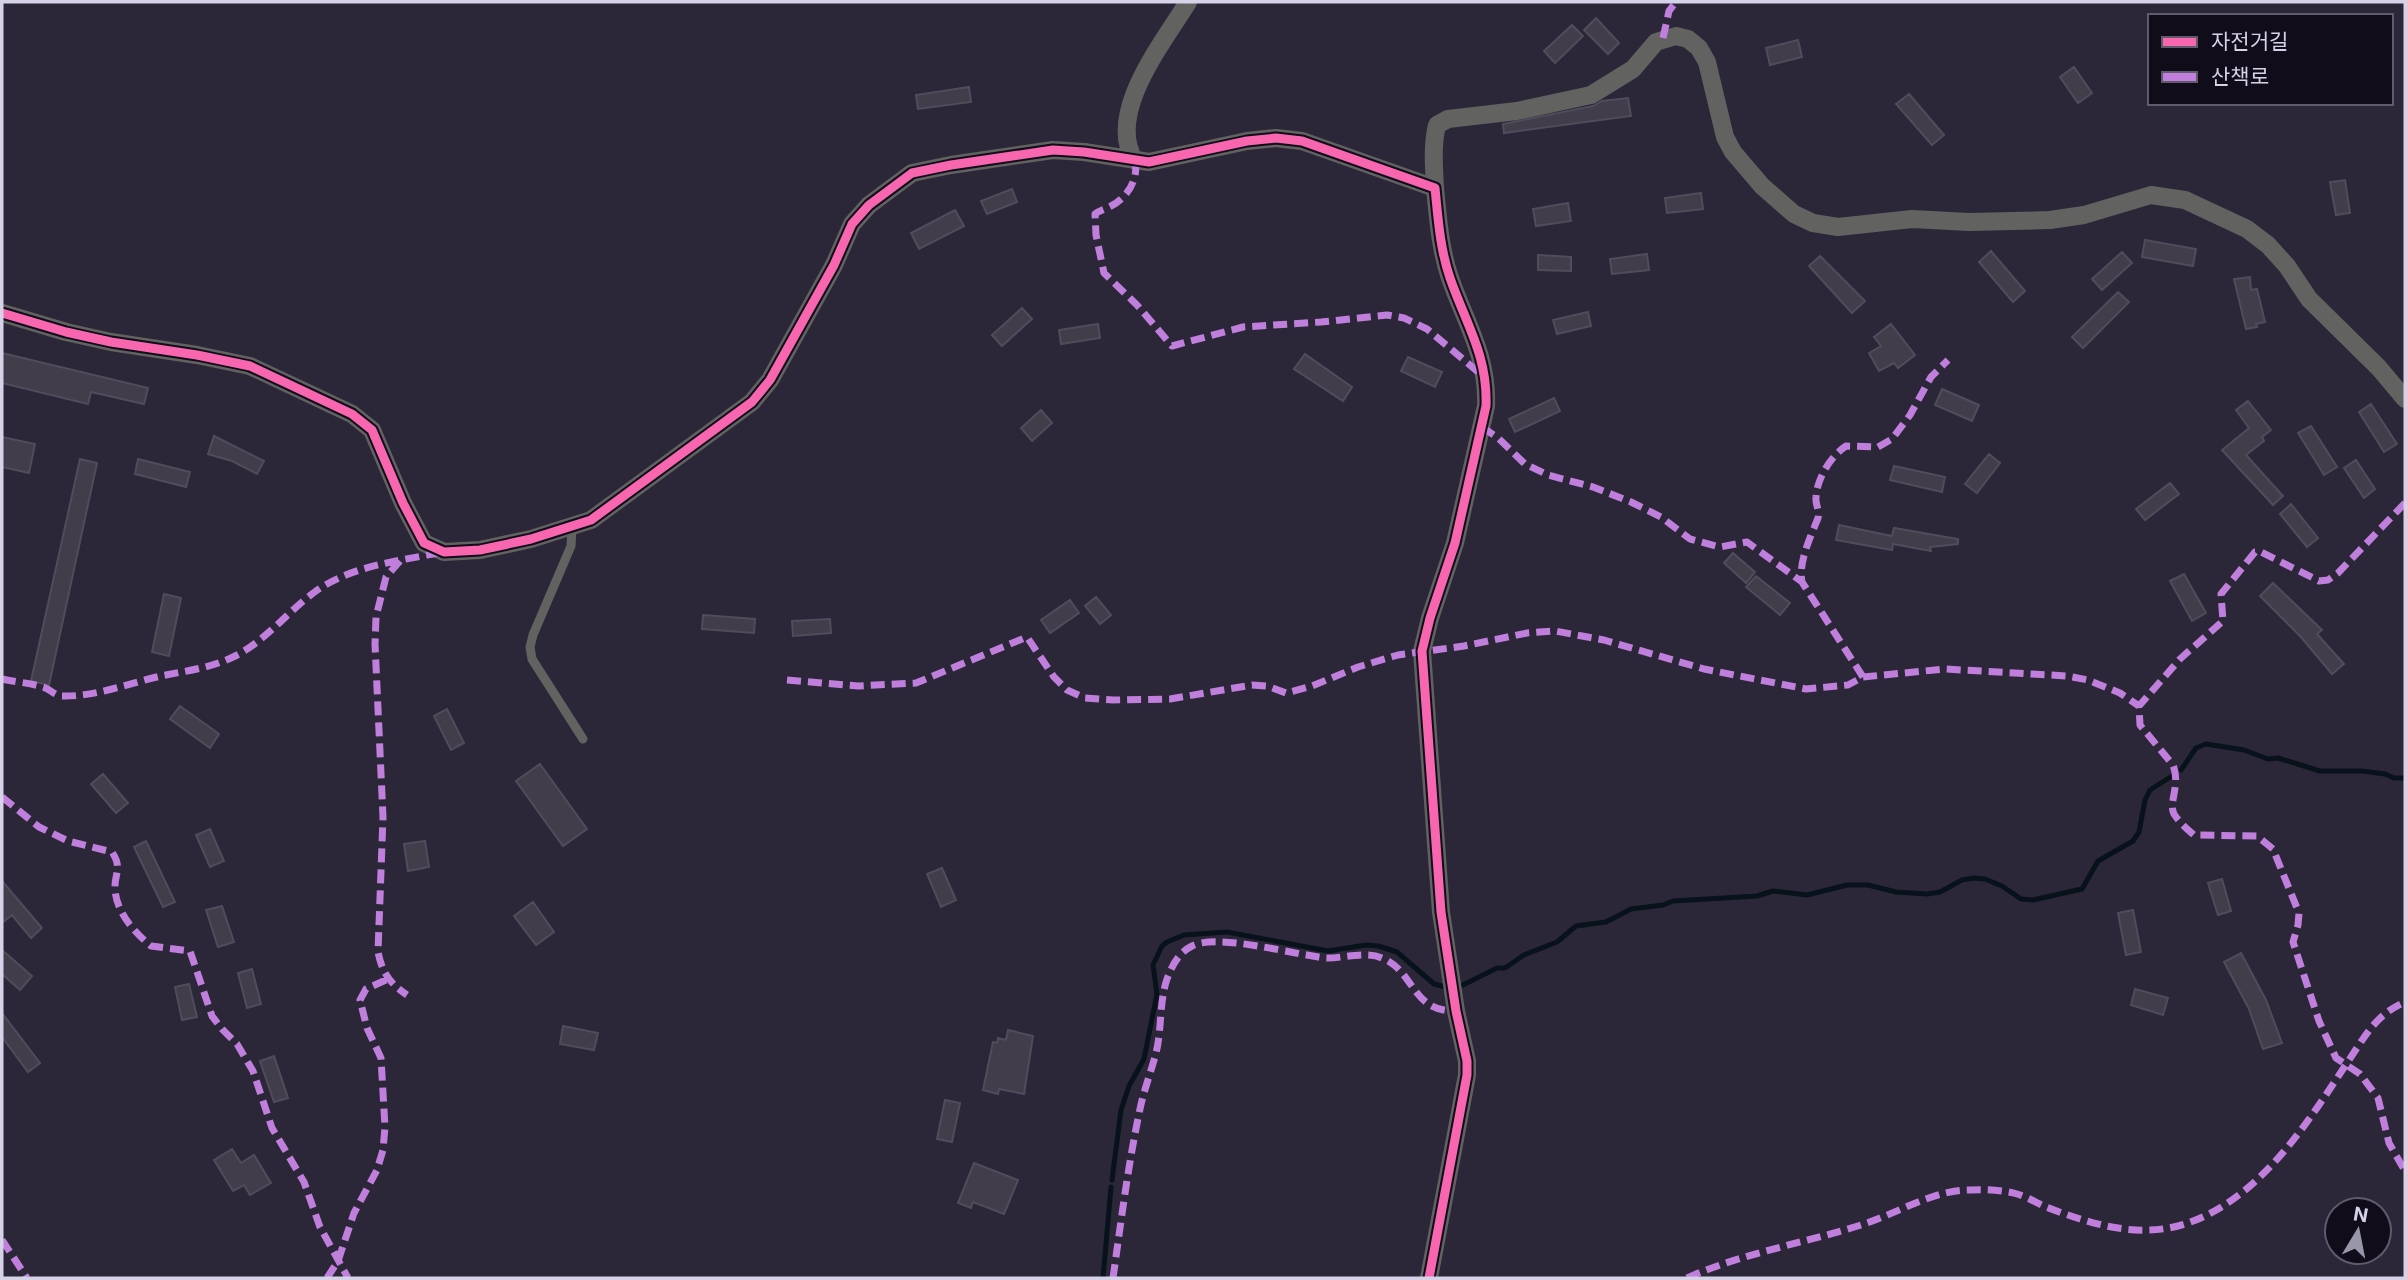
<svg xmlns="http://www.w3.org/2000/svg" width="2407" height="1280" viewBox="0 0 2407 1280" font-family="Inter,'Noto Sans KR',sans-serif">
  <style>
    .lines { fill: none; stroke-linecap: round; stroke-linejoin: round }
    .stream { stroke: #08121b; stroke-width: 5 }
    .building { fill: #413d4b; stroke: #504c5b; stroke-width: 2 }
    .service { stroke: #626261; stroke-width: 9 }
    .minor { stroke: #626261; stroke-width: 18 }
    .quiet { stroke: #c07fdc; stroke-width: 7; stroke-dasharray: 14 7; stroke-linecap: butt }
    .cycleway-casing { stroke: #100c1a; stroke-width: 13 }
    .cycleway { stroke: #f766af; stroke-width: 9 }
  </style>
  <rect width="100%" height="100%" fill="#2c2738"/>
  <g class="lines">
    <path class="stream" d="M 2181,770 L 2196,748 L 2206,744 L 2244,750 L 2268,759 L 2278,758 L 2320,771 L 2362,771 L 2385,774 L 2394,778 L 2405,778
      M 1463,985 L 1497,968 L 1505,968 L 1524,955 L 1557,942 L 1576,926 L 1606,922 L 1631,909 L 1663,905 L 1673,901 L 1757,896 L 1773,891 L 1807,895 L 1847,885 L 1868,885 L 1896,892 L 1927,894 L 1940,892 L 1962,880 L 1974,878 L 1985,879 L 2002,886 L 2021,899 L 2033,900 L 2082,889 L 2098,861 L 2133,841 L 2139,832 L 2145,800 L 2150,790 L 2172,776
      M 1112,1180 L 1121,1110 L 1129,1086 L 1144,1059 L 1157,994 L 1153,965 L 1162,946 L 1167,942 L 1184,935 L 1227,932 L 1328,951 L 1366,945 L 1378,946 L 1397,952 L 1434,984 L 1445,987
      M 1103,1278 L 1111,1187"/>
  </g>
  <path class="building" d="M 1596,18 L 1619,43 L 1608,54 L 1584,30 Z
    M 1572,25 L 1583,36 L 1555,63 L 1544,51 Z
    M 1798,40 L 1802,57 L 1770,65 L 1766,48 Z
    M 2074,67 L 2092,93 L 2078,103 L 2060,77 Z
    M 969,87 L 971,102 L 918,109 L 916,95 Z
    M 1909,94 L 1944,135 L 1932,145 L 1896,104 Z
    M 1628,98 L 1631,116 L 1504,133 L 1503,124 L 1593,106 L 1602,101 Z
    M 2345,180 L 2350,213 L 2336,215 L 2330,182 Z
    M 1012,189 L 1017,202 L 987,214 L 981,201 Z
    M 1701,193 L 1703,209 L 1667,213 L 1665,198 Z
    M 1568,203 L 1571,221 L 1536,226 L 1533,209 Z
    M 955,210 L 964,226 L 919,249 L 911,233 Z
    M 2145,240 L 2196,249 L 2193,266 L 2142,257 Z
    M 1991,251 L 2025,291 L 2013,302 L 1979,262 Z
    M 2122,252 L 2132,263 L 2102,290 L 2092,279 Z
    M 1647,254 L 1649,270 L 1612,274 L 1610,259 Z
    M 1538,255 L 1571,257 L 1571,271 L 1538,270 Z
    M 1820,256 L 1865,301 L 1852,313 L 1809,266 Z
    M 2250,277 L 2251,290 L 2257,289 L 2265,322 L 2256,324 L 2257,327 L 2246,329 L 2234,279 Z
    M 2118,292 L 2129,302 L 2083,348 L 2072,337 Z
    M 1022,308 L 1032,319 L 1002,346 L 992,335 Z
    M 1588,312 L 1591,326 L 1557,334 L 1553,320 Z
    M 1098,324 L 1100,338 L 1061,344 L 1059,330 Z
    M 1891,324 L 1915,355 L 1898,368 L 1894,363 L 1879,371 L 1869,353 L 1881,346 L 1874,337 Z
    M 2,353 L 148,388 L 144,404 L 91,392 L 88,404 L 2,383 Z
    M 1305,354 L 1352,387 L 1343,401 L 1294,369 Z
    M 1408,357 L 1442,372 L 1435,387 L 1401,371 Z
    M 1942,389 L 1979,405 L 1972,421 L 1935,405 Z
    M 1554,398 L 1560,411 L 1515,432 L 1509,419 Z
    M 2248,401 L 2271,430 L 2262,437 L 2264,441 L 2246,455 L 2283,496 L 2273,505 L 2222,450 L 2249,428 L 2236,410 Z
    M 2371,404 L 2397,444 L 2384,452 L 2359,412 Z
    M 1041,410 L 1052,423 L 1032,441 L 1021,428 Z
    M 2311,426 L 2337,467 L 2324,475 L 2298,433 Z
    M 214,436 L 264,461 L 257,474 L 232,461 L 208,454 Z
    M 2,437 L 35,444 L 29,473 L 2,467 Z
    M 1989,454 L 2000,463 L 1977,493 L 1965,484 Z
    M 80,459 L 97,463 L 49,685 L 31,681 Z
    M 138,459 L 190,472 L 186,487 L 135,474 Z
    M 2356,460 L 2375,489 L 2364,498 L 2344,468 Z
    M 1894,466 L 1945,477 L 1942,492 L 1890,480 Z
    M 2170,483 L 2179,494 L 2145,520 L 2136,509 Z
    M 2291,504 L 2318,538 L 2307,547 L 2280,514 Z
    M 1839,525 L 1892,536 L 1894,528 L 1958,539 L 1958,544 L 1930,547 L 1931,551 L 1893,544 L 1892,550 L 1836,540 Z
    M 1733,553 L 1755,572 L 1746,583 L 1724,563 Z
    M 2184,574 L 2206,613 L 2192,621 L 2170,581 Z
    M 1756,576 L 1790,603 L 1780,615 L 1746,587 Z
    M 2273,583 L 2322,630 L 2317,634 L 2344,664 L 2332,674 L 2300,636 L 2260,596 Z
    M 164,594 L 181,598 L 169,656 L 152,652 Z
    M 1096,597 L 1111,615 L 1100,624 L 1085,606 Z
    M 1070,600 L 1079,613 L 1050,633 L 1041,620 Z
    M 703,615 L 755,619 L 754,633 L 702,629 Z
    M 830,619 L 831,633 L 793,636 L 792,621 Z
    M 180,706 L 219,734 L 210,748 L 170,719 Z
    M 447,709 L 464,743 L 451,750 L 434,716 Z
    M 540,764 L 587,829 L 563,846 L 516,781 Z
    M 103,774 L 128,803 L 116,813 L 91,784 Z
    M 210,829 L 224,861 L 210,867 L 196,835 Z
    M 146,841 L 175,902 L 163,907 L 134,847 Z
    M 425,841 L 429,867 L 408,871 L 404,844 Z
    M 942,868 L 956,900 L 941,907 L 927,874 Z
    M 2222,879 L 2231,911 L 2218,915 L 2208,883 Z
    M 2,881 L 42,928 L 31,938 L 12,915 L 2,923 Z
    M 533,902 L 554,932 L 536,945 L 514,916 Z
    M 222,906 L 234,942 L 218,947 L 206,910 Z
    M 2133,910 L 2141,952 L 2126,955 L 2118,913 Z
    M 2,950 L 32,976 L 20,990 L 2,974 Z
    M 2241,953 L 2266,1000 L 2282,1043 L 2263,1049 L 2249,1009 L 2224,962 Z
    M 252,969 L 261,1004 L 247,1008 L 238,973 Z
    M 189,984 L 197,1017 L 182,1020 L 175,987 Z
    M 2135,989 L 2168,998 L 2163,1015 L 2131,1005 Z
    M 2,1013 L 40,1063 L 28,1072 L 2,1037 Z
    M 563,1026 L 598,1033 L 594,1050 L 560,1044 Z
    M 1008,1030 L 1033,1036 L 1024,1094 L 999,1089 L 998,1094 L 983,1090 L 993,1042 L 997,1043 L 998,1038 L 1006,1040 Z
    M 274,1056 L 288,1098 L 274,1102 L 260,1061 Z
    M 945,1100 L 960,1103 L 952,1142 L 937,1139 Z
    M 232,1149 L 241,1163 L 254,1155 L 271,1183 L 250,1195 L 244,1185 L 233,1191 L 214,1160 Z
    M 974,1163 L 1018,1180 L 1004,1214 L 973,1202 L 971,1208 L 958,1203 Z"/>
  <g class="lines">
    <path class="service" d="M 572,528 L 571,546 L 533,635 L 530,647 L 532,659 L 583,739"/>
    <path class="minor" d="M 1135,161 C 1105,114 1163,43 1188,2
      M 1435,188 C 1434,167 1432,146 1437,125 L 1448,119 L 1517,111 L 1591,95 L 1633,69 L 1656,42 L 1676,36 L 1688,39 L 1699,48 L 1707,62 L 1725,137 L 1733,152 L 1762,186 L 1794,214 L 1813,223 L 1838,227 L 1912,219 L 1969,222 L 2050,220 L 2084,215 L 2151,195 L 2185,200 L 2247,229 L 2268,245 L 2287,266 L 2309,299 L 2379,368 L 2405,399
      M 2,313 L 66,332 L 111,342 L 197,355 L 250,366 L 352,414 L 372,430 L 403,503 L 424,543 L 444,552 L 480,550 L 531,539 L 591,520 L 752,402 L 770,380 L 834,265 L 852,224 L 869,205 L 912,173 L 951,165 L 1053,150 L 1084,152 L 1149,162 L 1247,141 L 1276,138 L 1302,141 L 1435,188 C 1438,218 1440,249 1450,278 C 1466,324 1488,356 1486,406 L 1455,543 L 1430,618 L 1422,651 L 1441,912 L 1456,1011 L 1467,1061 L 1467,1075 L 1429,1278"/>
    <path class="quiet" d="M 1663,38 L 1669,11 L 1676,2
      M 1135,161 C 1139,179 1127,198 1111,206 C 1106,209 1100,210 1095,214 L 1096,235 L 1104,273 L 1137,305 L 1172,346 L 1243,327 L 1321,322 L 1387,315 L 1404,318 L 1427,329 L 1483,376
      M 1482,427 L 1498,438 L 1525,464 L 1548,475 L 1593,487 L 1631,502 L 1661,517 L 1690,539 L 1720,547 L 1747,542 L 1802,582
      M 2405,503 L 2338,573 L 2328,580 L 2319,581 L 2261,552 L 2255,552 L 2221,594 L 2223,621 L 2180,659 L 2139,706 L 2140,725 L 2173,765 C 2181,785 2168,803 2174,814 C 2179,822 2187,829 2194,835 L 2257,836 L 2273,849 L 2299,913 L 2298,925 L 2293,942 L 2319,1021 L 2336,1058 L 2360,1074 L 2378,1098 L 2389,1143 L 2405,1171
      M 400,561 L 386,577 L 376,617 L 375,644 L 383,817 L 378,952 C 382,972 389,983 407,995
      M 1863,677 L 1802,582 C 1798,562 1811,536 1818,518 C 1820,511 1815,504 1816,497 C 1817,478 1831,456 1846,446 L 1878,447 L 1892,439 L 1910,415 L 1931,377 L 1948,360
      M 2,679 C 15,682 30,683 43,687 C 50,689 55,696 62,696 C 96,697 129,683 161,676 C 185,671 211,668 233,657 C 265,642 288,611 316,591 C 353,565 400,561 443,552
      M 787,680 L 858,686 L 916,683 L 1027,637 L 1054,677 L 1067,690 L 1085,698 L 1113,700 L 1170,699 L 1252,685 L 1267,686 L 1286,693 L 1312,686 L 1358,667 L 1398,655 L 1464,646 L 1527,633 L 1555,631 L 1604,640 L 1704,669 L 1806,689 L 1848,685 L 1863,677 L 1945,669 L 2067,676 L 2088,680 L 2120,693 L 2139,706
      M 2,797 L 39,827 L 68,841 L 112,852 C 123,869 114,873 115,890 C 117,913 134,932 151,946 L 190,951 L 212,1016 L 222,1029 L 237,1044 L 253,1071 L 272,1128 L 304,1182 L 320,1227 L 348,1278
      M 2,1240 L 27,1278
      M 327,1278 L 338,1261 L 354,1213 L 377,1170 L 383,1150 L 385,1127 L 381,1058 L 367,1028 L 360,1000 L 366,989 L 388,979
      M 1113,1278 C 1121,1222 1128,1165 1140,1109 C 1144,1090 1151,1072 1156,1053 C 1162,1029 1159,1003 1167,979 C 1172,966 1178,953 1192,946 C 1214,934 1281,951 1307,955 C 1314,956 1321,958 1328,958 C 1345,958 1366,951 1382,958 C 1415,971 1411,1012 1456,1011
      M 1687,1278 C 1743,1253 1805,1243 1864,1224 C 1898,1213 1933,1190 1970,1190 C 1985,1189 2003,1190 2017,1194 C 2027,1197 2037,1203 2046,1207 C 2091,1224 2137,1239 2185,1224 C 2258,1200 2305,1127 2345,1066 C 2363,1040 2374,1015 2405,1002"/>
    <g class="cycleway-casing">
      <path id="cycleway" d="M 2,313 L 66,332 L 111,342 L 197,355 L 250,366 L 352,414 L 372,430 L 403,503 L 424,543 L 444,552 L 480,550 L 531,539 L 591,520 L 752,402 L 770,380 L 834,265 L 852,224 L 869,205 L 912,173 L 951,165 L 1053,150 L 1084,152 L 1149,162 L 1247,141 L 1276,138 L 1302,141 L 1435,188 C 1438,218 1440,249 1450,278 C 1466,324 1488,356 1486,406 L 1455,543 L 1430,618 L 1422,651 L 1441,912 L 1456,1011 L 1467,1061 L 1467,1075 L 1429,1278"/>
    </g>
    <use href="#cycleway" class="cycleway"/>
  </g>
  <rect width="2407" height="1280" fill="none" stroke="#d6d2e7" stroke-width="7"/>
  <rect x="2148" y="14" width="245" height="91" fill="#100c1a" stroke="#5f5b6c" stroke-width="2"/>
  <rect x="2162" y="37" width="35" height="10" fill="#f766af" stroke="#5f5b6c" stroke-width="2"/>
  <text x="2211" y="49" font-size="21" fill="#d6d2e7">자전거길</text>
  <rect x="2162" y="72" width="35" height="10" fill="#c07fdc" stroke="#5f5b6c" stroke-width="2"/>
  <text x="2211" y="84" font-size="21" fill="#d6d2e7">산책로</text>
  <g transform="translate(2358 1231) rotate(10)"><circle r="33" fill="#100c1a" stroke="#5f5b6c" stroke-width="2"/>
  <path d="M0-5L12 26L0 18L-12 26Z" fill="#9a96aa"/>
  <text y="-10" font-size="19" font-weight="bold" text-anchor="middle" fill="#d6d2e7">N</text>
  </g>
</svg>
